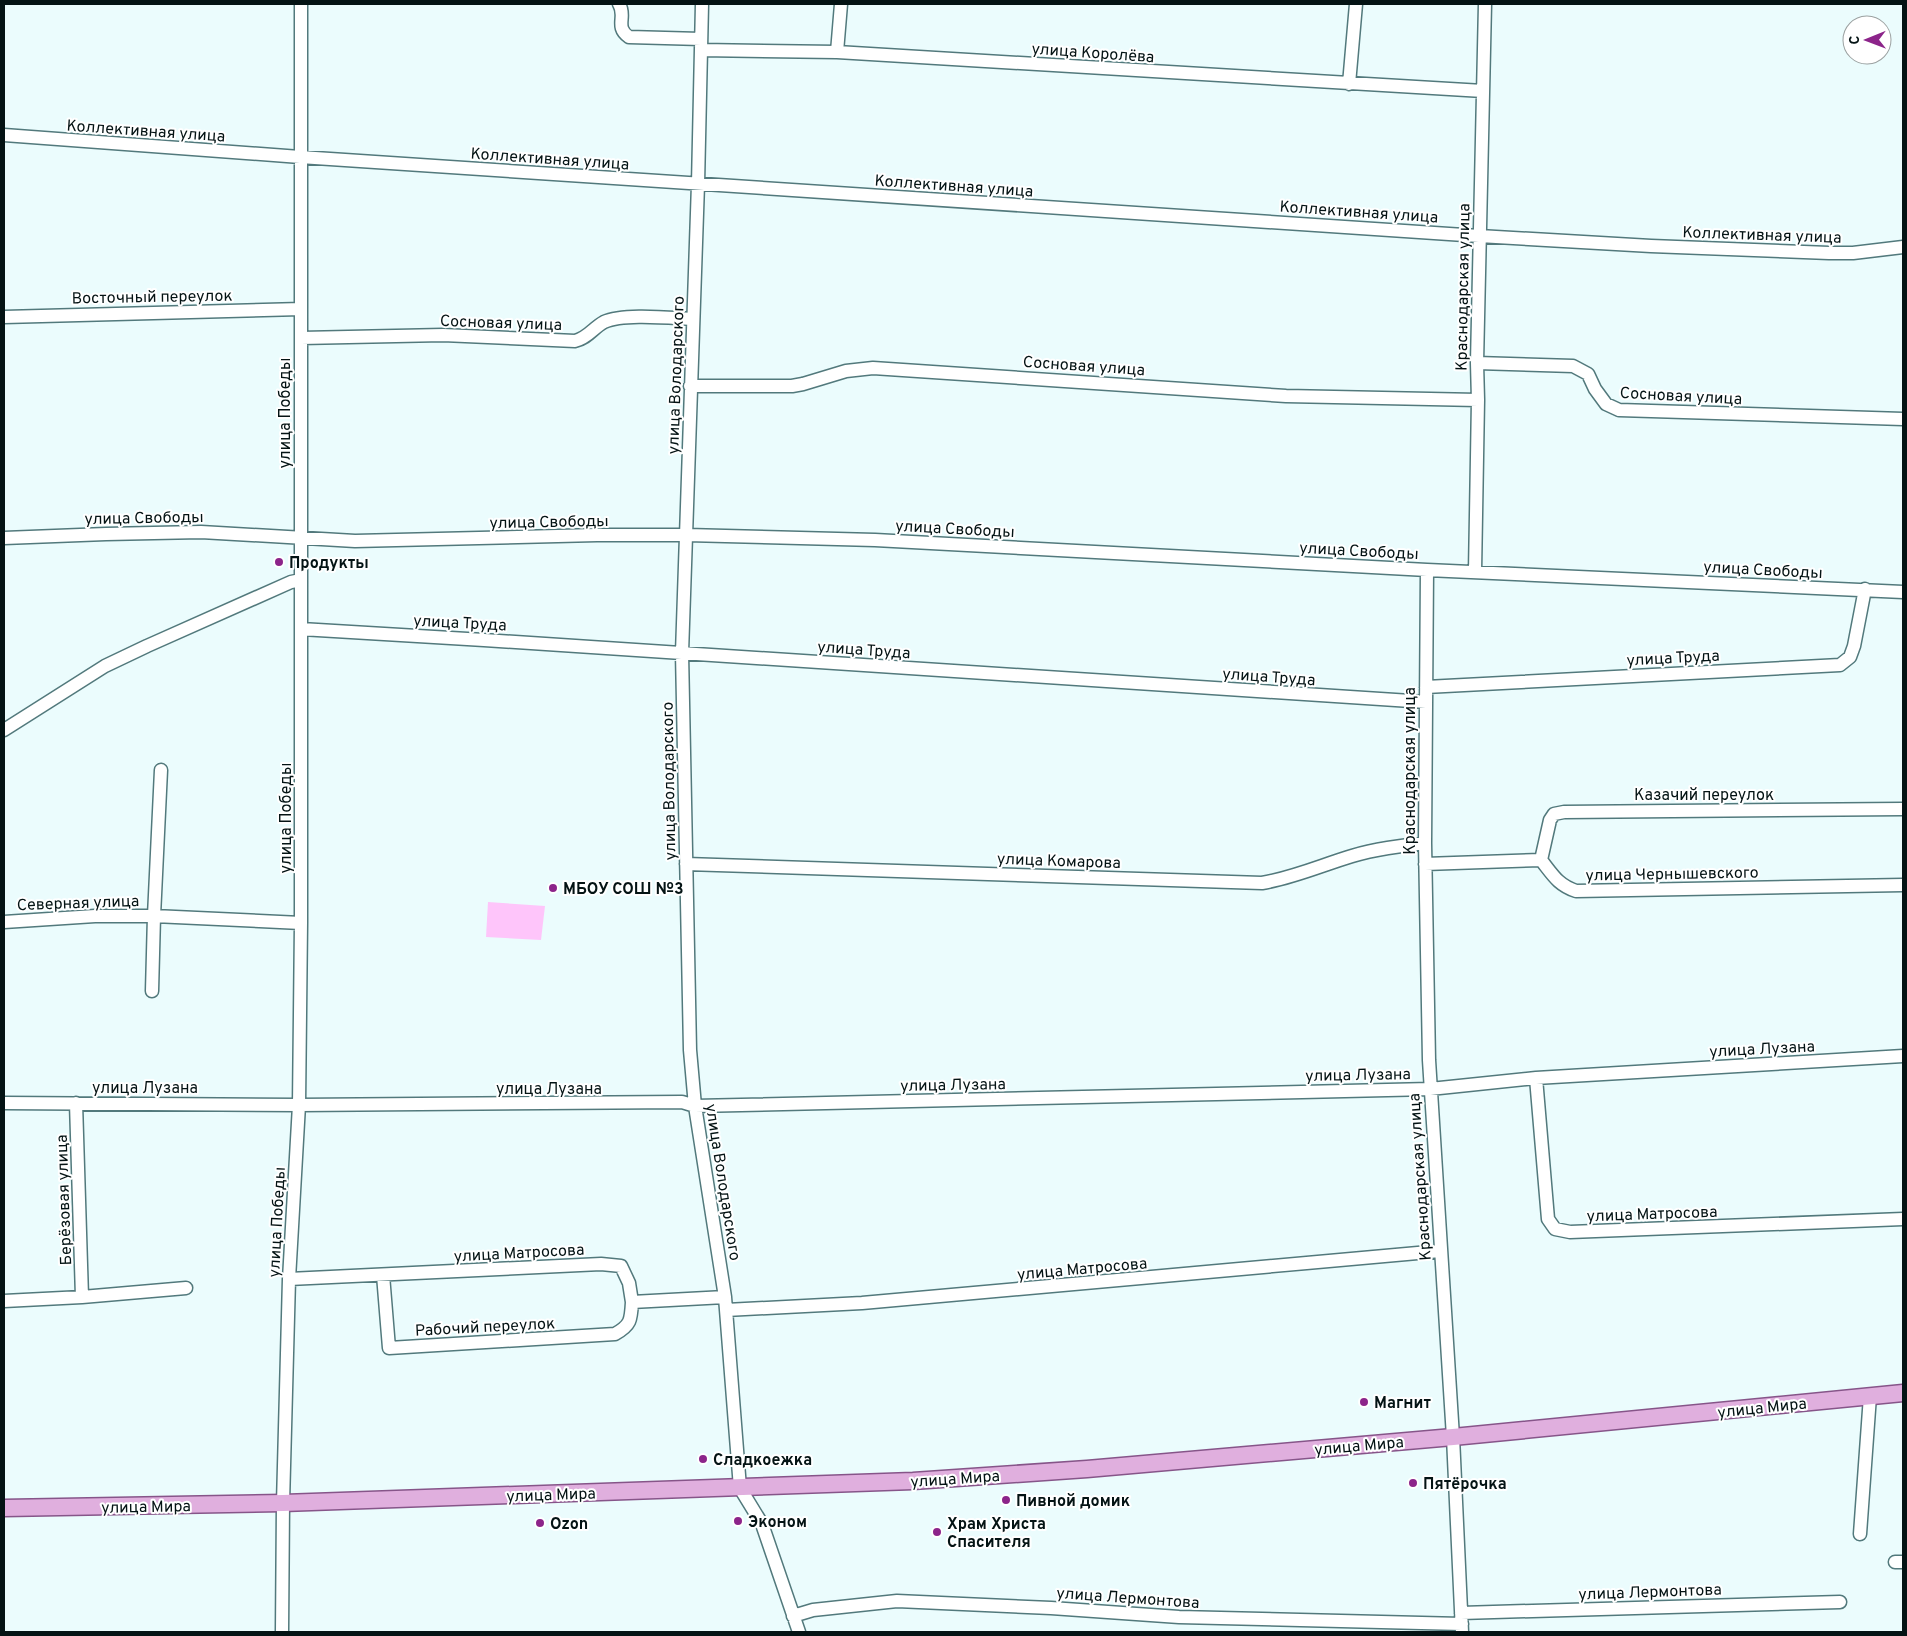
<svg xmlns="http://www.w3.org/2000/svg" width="1907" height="1636" viewBox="0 0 1907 1636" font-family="Overpass,sans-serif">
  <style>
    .green { fill: #fec5fa }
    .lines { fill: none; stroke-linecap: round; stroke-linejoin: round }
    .minor-casing { stroke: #52797c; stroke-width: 15 }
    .major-casing { stroke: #865589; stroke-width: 19 }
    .minor { stroke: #fff; stroke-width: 12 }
    .major { stroke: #e0afde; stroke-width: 16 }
    .poi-dot { fill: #8c248a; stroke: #fff; stroke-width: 2 }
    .labels { text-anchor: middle; stroke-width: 4; stroke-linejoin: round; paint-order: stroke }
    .street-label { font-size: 16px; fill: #041314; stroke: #fff }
    .poi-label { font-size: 16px; font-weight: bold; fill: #041314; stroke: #fff; text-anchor: start }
  </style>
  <rect width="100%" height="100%" fill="#ebfcfd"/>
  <path class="green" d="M 488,902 L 545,906 L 541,940 L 486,937 Z"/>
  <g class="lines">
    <g class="minor-casing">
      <path id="minor" d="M 619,4 C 627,16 614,27 629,37 L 701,39
        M 702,4 L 698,184 L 682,653 L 690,1050 L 695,1106 L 725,1297 L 740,1488 L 762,1524 L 799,1632
        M 701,50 L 837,52 L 1483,91
        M 837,52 L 841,4
        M 1349,84 L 1356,4
        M 4,135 L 300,157 L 1479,236 L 1651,246 L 1829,253 L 1853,253 L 1903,247
        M 4,317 L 301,309
        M 301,338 L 443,335 L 575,341 C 588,338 593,328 604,322 C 623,313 671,318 693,319
        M 1477,363 L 1573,366 L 1588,374 L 1595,389 L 1606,404 L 1619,410 L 1903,419
        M 690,386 L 792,386 L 803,384 L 846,371 L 873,368 L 1286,396 L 1478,400
        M 4,538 L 106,534 L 201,532 L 355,541 L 597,535 L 687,535 L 875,540 L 1427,570 L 1903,592
        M 1427,570 L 1425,843 L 1429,1060 L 1453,1437 L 1462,1632
        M 1475,572 L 1478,400 L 1477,363 L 1485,4
        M 301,629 L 484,640 L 1426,702
        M 1426,687 L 1840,665 L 1850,657 L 1854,646 L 1865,589
        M 4,730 L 105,666 L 147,646 L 291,582 L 301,580
        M 1541,860 L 1550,820 L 1554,814 L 1564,812 L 1903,809
        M 1541,860 C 1553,875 1558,885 1576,891 L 1903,885
        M 686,864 L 1262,883 C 1293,878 1322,865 1352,856 C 1375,849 1400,846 1425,843
        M 1425,864 L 1541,860
        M 4,922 L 95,916 L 154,916 L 301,923
        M 152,991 L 154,916 L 161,770
        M 1536,1078 L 1548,1219 L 1555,1229 L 1570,1232 L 1903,1219
        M 4,1103 L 299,1105 L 682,1102 L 695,1106 L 1430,1089 L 1536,1078 L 1903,1056
        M 76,1103 L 82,1297
        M 383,1275 L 389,1348 L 615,1334 C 631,1325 631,1320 632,1302
        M 289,1279 L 601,1264 L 621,1266 L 629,1283 L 632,1302 L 725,1297
        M 4,1301 L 82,1297 L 186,1288
        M 726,1310 L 862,1303 L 1440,1251
        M 1860,1534 L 1870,1396
        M 1895,1562 L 1903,1562
        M 1461,1613 L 1840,1602
        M 793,1616 L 813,1610 L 897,1601 L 1051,1608 L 1179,1617 L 1462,1624
        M 282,1632 L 283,1503 L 289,1279 L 299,1105 L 301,923 L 301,4"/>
    </g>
    <g class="major-casing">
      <path id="major" d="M 4,1508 L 283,1503 L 913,1481 L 1087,1469 L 1453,1437 L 1903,1393"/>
    </g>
    <use href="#minor" class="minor"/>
    <use href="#major" class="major"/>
  </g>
  <g class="poi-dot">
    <circle cx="279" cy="562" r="5"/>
    <circle cx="553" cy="888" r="5"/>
    <circle cx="1364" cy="1402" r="5"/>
    <circle cx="703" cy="1459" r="5"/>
    <circle cx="1413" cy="1483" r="5"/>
    <circle cx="1006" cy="1500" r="5"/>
    <circle cx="738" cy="1521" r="5"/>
    <circle cx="540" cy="1523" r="5"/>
    <circle cx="937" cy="1532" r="5"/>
  </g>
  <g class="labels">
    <g class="street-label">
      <text transform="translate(1093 52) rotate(4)" y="6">улица Королёва</text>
      <text transform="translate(146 130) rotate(4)" y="6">Коллективная улица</text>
      <text transform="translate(550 158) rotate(4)" y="6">Коллективная улица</text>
      <text transform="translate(954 185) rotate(4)" y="6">Коллективная улица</text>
      <text transform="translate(1359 211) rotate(4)" y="6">Коллективная улица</text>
      <text transform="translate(1762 234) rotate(2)" y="6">Коллективная улица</text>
      <text transform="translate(1462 287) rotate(-89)" y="6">Краснодарская улица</text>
      <text transform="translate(152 296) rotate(-1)" y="6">Восточный переулок</text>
      <text transform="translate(501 322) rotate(2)" y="6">Сосновая улица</text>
      <text transform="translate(1084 365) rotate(4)" y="6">Сосновая улица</text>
      <text transform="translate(675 375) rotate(-88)" y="6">улица Володарского</text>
      <text transform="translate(1681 395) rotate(3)" y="6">Сосновая улица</text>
      <text transform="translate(284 413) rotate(-90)" y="6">улица Победы</text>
      <text transform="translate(144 517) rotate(-1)" y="6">улица Свободы</text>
      <text transform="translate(549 521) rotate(-1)" y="6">улица Свободы</text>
      <text transform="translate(955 528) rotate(3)" y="6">улица Свободы</text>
      <text transform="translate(1359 550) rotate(3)" y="6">улица Свободы</text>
      <text transform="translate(1763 569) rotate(3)" y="6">улица Свободы</text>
      <text transform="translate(460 622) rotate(3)" y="6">улица Труда</text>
      <text transform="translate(864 649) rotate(4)" y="6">улица Труда</text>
      <text transform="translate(1673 657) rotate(-3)" y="6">улица Труда</text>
      <text transform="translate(1269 676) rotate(4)" y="6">улица Труда</text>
      <text transform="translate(1409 771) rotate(-90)" y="6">Краснодарская улица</text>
      <text transform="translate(668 781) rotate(-91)" y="6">улица Володарского</text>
      <text x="1704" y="800">Казачий переулок</text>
      <text transform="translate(285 818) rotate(-90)" y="6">улица Победы</text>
      <text transform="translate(1059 860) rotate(2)" y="6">улица Комарова</text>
      <text transform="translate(1672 873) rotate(-1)" y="6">улица Чернышевского</text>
      <text transform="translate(78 902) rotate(-2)" y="6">Северная улица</text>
      <text transform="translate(1762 1048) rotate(-3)" y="6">улица Лузана</text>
      <text transform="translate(1358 1074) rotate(-1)" y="6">улица Лузана</text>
      <text transform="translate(953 1084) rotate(-1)" y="6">улица Лузана</text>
      <text x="145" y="1093">улица Лузана</text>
      <text x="549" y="1094">улица Лузана</text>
      <text transform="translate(1419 1177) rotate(-94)" y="6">Краснодарская улица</text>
      <text transform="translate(724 1182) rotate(81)" y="6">улица Володарского</text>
      <text transform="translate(63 1200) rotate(-92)" y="6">Берёзовая улица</text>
      <text transform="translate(1652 1213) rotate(-2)" y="6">улица Матросова</text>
      <text transform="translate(276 1222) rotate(-87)" y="6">улица Победы</text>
      <text transform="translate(519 1252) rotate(-3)" y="6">улица Матросова</text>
      <text transform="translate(1082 1268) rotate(-5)" y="6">улица Матросова</text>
      <text transform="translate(485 1326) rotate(-3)" y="6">Рабочий переулок</text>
      <text transform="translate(1762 1407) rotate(-6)" y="6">улица Мира</text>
      <text transform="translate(1359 1445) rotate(-5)" y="6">улица Мира</text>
      <text transform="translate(955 1478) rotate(-4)" y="6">улица Мира</text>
      <text transform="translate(551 1494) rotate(-2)" y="6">улица Мира</text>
      <text transform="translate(146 1506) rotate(-1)" y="6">улица Мира</text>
      <text transform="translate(1650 1591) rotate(-2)" y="6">улица Лермонтова</text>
      <text transform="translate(1128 1597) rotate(4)" y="6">улица Лермонтова</text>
    </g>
    <g class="poi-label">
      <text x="289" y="568">Продукты</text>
      <text x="563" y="894">МБОУ СОШ №3</text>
      <text x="1374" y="1408">Магнит</text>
      <text x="713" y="1465">Сладкоежка</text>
      <text x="1423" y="1489">Пятёрочка</text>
      <text x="1016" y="1506">Пивной домик</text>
      <text x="748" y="1527">Эконом</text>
      <text x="550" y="1529">Ozon</text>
      <text x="947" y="1529">Храм Христа<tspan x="947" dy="18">Спасителя</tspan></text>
    </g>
  </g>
  <rect width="1907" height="1636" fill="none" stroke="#041314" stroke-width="10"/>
  <g transform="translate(1867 40) rotate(269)"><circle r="24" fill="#ffffff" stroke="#9ba1a1"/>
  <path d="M0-4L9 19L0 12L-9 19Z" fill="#8c248a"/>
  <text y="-8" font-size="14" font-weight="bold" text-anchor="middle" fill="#041314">С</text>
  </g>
</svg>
